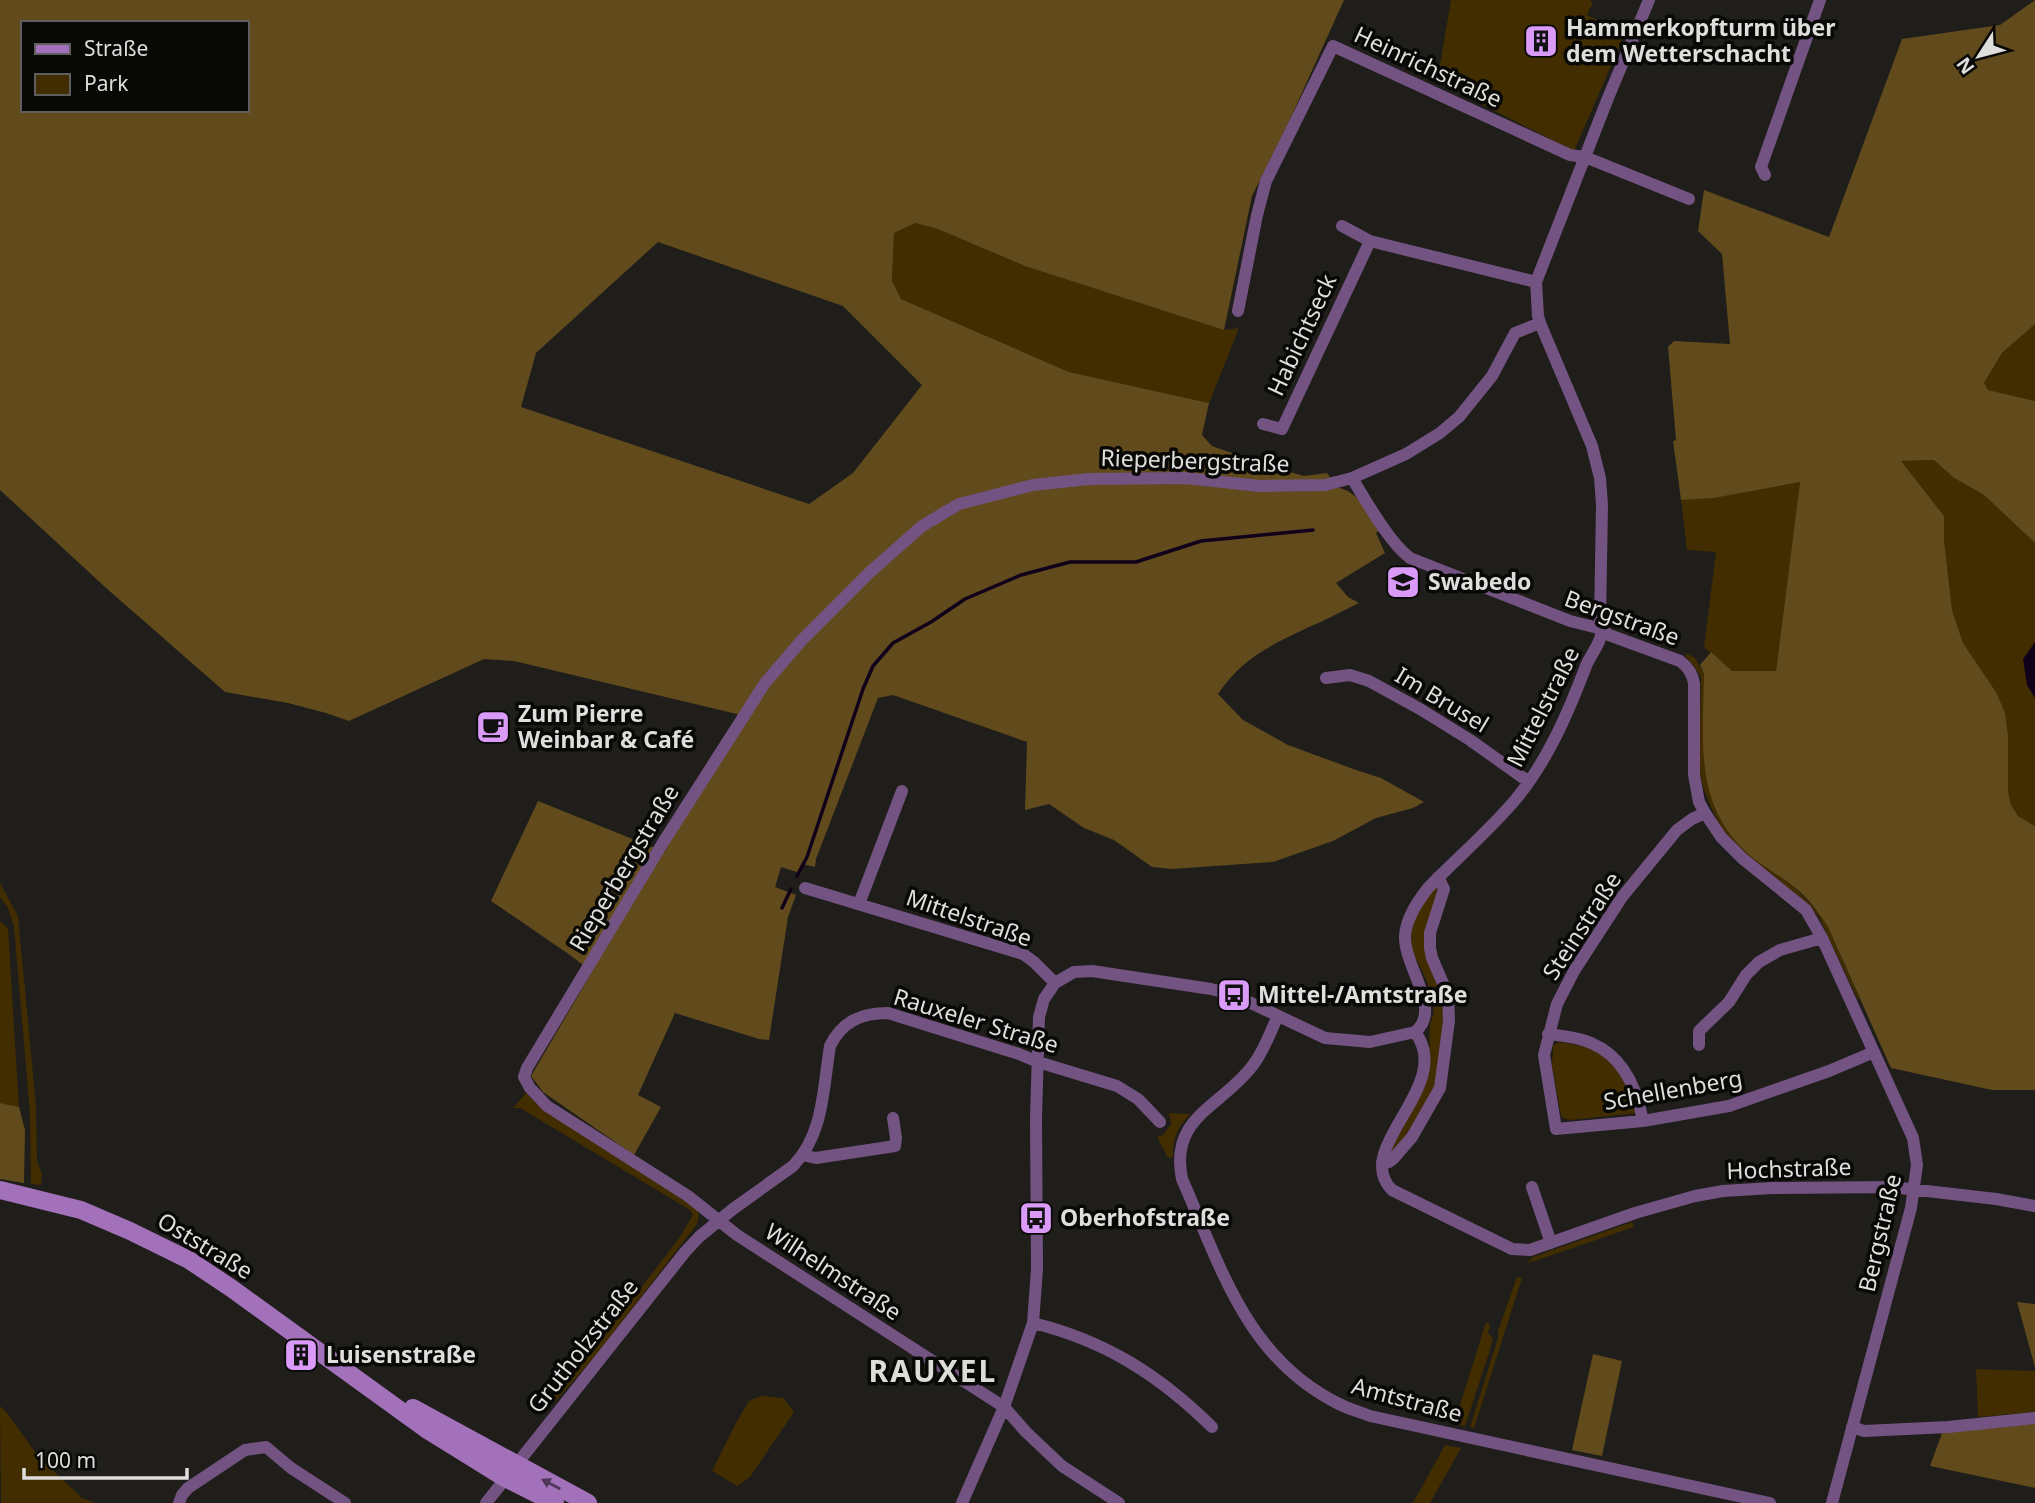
<svg xmlns="http://www.w3.org/2000/svg" width="2035" height="1503" viewBox="0 0 2035 1503" font-family="'Noto Sans',sans-serif">
  <style>
    .green { fill: #412d00 }
    .forest { fill: #614a1b; fill-rule: evenodd }
    .water { fill: #11001a }
    .lines { fill: none; stroke-linecap: round; stroke-linejoin: round }
    .stream { stroke: #11001a; stroke-width: 3.5 }
    .street { stroke: #735381; stroke-width: 12 }
    .secondary { stroke: #a370ba; stroke-width: 18 }
    .oneway { fill: #4e3758 }
    .labels { text-anchor: middle; stroke-width: 7; stroke-linejoin: round; paint-order: stroke }
    .poi-label { font-size: 23px; font-weight: bold; fill: #dfdedc; stroke: #080807; text-anchor: start }
    .street-label { font-size: 23px; fill: #dfdedc; stroke: #080807 }
    .district-label { font-size: 30px; font-weight: bold; letter-spacing: 2px; fill: #dedcd8; stroke: #080807 }
  </style>
  <rect width="100%" height="100%" fill="#1f1e1b"/>
  <path class="green" d="M 1451,0 L 1590,0 L 1593,2 L 1587,15 L 1604,23 L 1606,20 L 1627,29 L 1574,151 L 1437,82 Z
    M 915,223 L 938,229 L 1224,330 L 1239,328 L 1209,403 L 1069,372 L 901,299 L 892,282 L 894,232 Z
    M 2035,324 L 2035,401 L 1988,390 L 1984,383 L 2002,353 Z
    M 1934,460 L 1954,478 L 1984,495 L 2035,543 L 2035,826 L 2018,816 L 2011,805 L 2008,791 L 2008,764 L 1996,692 L 1963,643 L 1952,610 L 1944,539 L 1944,516 L 1900,461 Z
    M 1800,481 L 1776,671 L 1732,671 L 1704,647 L 1716,552 L 1687,550 L 1681,500 L 1714,498 Z
    M 1686,653 L 1695,658 L 1704,674 L 1754,858 L 1794,887 L 1818,912 L 1828,927 L 1859,998 L 1858,1000 L 1818,915 L 1796,894 L 1742,851 L 1722,829 L 1711,807 L 1702,784 L 1699,765 L 1701,678 L 1695,667 L 1686,657 Z
    M 0,883 L 18,916 L 36,1106 L 37,1161 L 42,1174 L 41,1185 L 31,1184 L 30,1113 L 14,927 L 8,908 L 0,897 Z
    M 1436,886 L 1438,887 L 1426,937 L 1440,983 L 1445,1018 L 1435,1088 L 1393,1155 L 1390,1150 L 1424,1089 L 1429,1053 L 1430,1024 C 1441,1003 1425,979 1417,960 L 1412,958 C 1409,921 1414,916 1436,886 Z
    M 0,921 L 8,928 L 19,1107 L 0,1103 Z
    M 1558,1042 C 1612,1048 1619,1067 1637,1113 L 1570,1120 L 1563,1118 L 1561,1115 L 1552,1066 L 1553,1046 Z
    M 526,1093 L 538,1105 L 697,1209 L 699,1215 L 697,1224 L 597,1354 L 555,1402 L 551,1399 L 587,1358 L 680,1237 L 693,1215 L 690,1210 L 520,1108 L 513,1108 Z
    M 1169,1113 L 1191,1114 C 1178,1125 1172,1140 1173,1157 L 1168,1158 L 1157,1137 L 1163,1135 L 1171,1124 Z
    M 1632,1222 L 1634,1227 L 1526,1264 L 1533,1257 Z
    M 1517,1277 L 1522,1278 L 1474,1428 L 1470,1427 L 1498,1338 L 1498,1331 Z
    M 1486,1322 L 1490,1324 L 1488,1333 L 1493,1338 L 1490,1350 L 1465,1426 L 1454,1424 Z
    M 1976,1369 L 2035,1371 L 2035,1412 L 1978,1417 Z
    M 761,1396 L 783,1398 L 794,1412 L 750,1477 L 737,1486 L 712,1471 L 737,1421 L 749,1401 Z
    M 0,1406 L 8,1414 L 38,1456 L 82,1498 L 96,1503 L 1,1503 Z
    M 1445,1445 L 1461,1448 L 1430,1503 L 1413,1503 Z"/>
  <path class="forest" d="M 0,0 L 1344,0 L 1286,128 L 1252,196 L 1224,330 L 1025,266 L 938,229 L 915,223 L 894,233 L 892,281 L 901,299 L 1069,372 L 1209,403 L 1202,435 L 1212,446 L 1266,465 L 1304,476 L 1327,473 L 1337,487 L 1348,491 L 1356,497 L 1380,530 L 1376,533 L 1385,553 L 1336,583 L 1348,597 L 1359,603 C 1342,611 1326,620 1309,627 C 1271,645 1242,658 1218,694 L 1243,720 L 1288,745 L 1356,770 L 1381,778 L 1424,802 L 1413,808 L 1376,818 L 1333,841 L 1273,862 L 1172,869 L 1152,867 L 1114,840 L 1084,828 L 1049,804 L 1025,810 L 1027,742 L 893,695 L 878,698 L 816,859 L 815,867 L 803,864 L 800,873 L 781,867 L 775,887 L 796,895 L 788,917 L 769,1040 L 759,1039 L 675,1013 L 638,1095 L 661,1107 L 634,1155 L 543,1092 L 531,1076 L 592,972 L 570,955 L 491,901 L 538,801 L 665,852 L 672,836 L 745,720 L 737,714 L 514,661 L 484,659 L 349,721 L 326,713 L 288,703 L 225,692 L 105,587 L 0,490 ZM 23,23 L 247,23 L 247,110 L 23,110 ZM 658,242 L 843,306 L 922,385 L 853,473 L 809,504 L 521,407 L 536,353 Z
    M 2035,0 L 2035,324 L 2002,353 L 1984,383 L 1988,390 L 2035,401 L 2035,543 L 1984,495 L 1954,478 L 1934,460 L 1901,461 L 1944,516 L 1944,539 L 1952,610 L 1963,643 L 1996,692 L 2005,713 L 2008,736 L 2008,791 L 2011,805 L 2018,816 L 2035,826 L 2035,1090 L 1992,1090 L 1891,1068 L 1828,927 C 1818,911 1807,897 1793,886 C 1780,876 1766,868 1753,858 C 1693,808 1703,744 1704,674 L 1700,665 L 1711,652 L 1732,671 L 1776,671 L 1800,482 L 1714,498 L 1681,500 L 1673,441 L 1676,440 L 1668,347 L 1674,341 L 1730,344 L 1722,254 L 1698,231 L 1704,190 L 1829,237 L 1902,39 L 2000,25 Z
    M 0,1103 L 19,1107 L 25,1130 L 24,1183 L 0,1179 Z
    M 2017,1302 L 2035,1304 L 2035,1367 Z
    M 1593,1354 L 1622,1361 L 1602,1456 L 1572,1450 Z
    M 2035,1424 L 2035,1488 L 1930,1466 L 1942,1433 Z"/>
  <path class="water" d="M 2035,642 L 2035,698 L 2027,685 L 2023,659 Z"/>
  <g class="lines">
    <path class="stream" d="M 797,876 L 807,857 L 863,689 L 873,666 L 893,643 L 931,622 L 965,599 L 1021,575 L 1070,562 L 1136,562 L 1201,541 L 1313,530
      M 782,908 L 791,889"/>
    <path class="street" d="M 1765,175 L 1761,167 L 1820,0
      M 1342,226 L 1370,241 L 1536,282
      M 1238,311 L 1257,215 L 1266,181 L 1333,46 L 1570,155 L 1585,157 L 1689,199
      M 1263,424 L 1282,429 L 1370,241
      M 1352,478 C 1366,501 1389,542 1410,558 L 1570,621 L 1602,629 L 1609,635 L 1680,661 C 1688,667 1693,674 1694,684 L 1694,775 L 1699,802 L 1705,813 L 1721,837 L 1742,858 L 1806,910 L 1822,938 L 1913,1138 L 1917,1165 L 1911,1208 L 1832,1503
      M 1326,678 L 1350,675 L 1369,681 L 1420,709 L 1470,740 L 1529,782
      M 1705,813 L 1692,819 L 1677,830 L 1622,897 L 1574,971 L 1557,1004 L 1544,1055 L 1556,1129 L 1643,1121 L 1729,1106 L 1829,1071 L 1874,1052
      M 805,888 L 1023,954 L 1034,962 L 1055,983
      M 859,904 L 902,791
      M 1278,1016 C 1270,1032 1264,1051 1253,1065 C 1222,1107 1169,1116 1182,1179 C 1221,1267 1246,1358 1339,1404 C 1349,1409 1360,1412 1370,1416 L 1770,1503
      M 1415,1032 C 1456,1086 1350,1148 1392,1190 L 1512,1249 L 1530,1250 L 1635,1213 L 1695,1196 L 1723,1191 L 1772,1188 L 1892,1187 L 1996,1199 L 2035,1206
      M 1548,1034 C 1563,1036 1578,1037 1591,1043 C 1623,1056 1637,1089 1643,1121
      M 1699,1045 L 1699,1031 L 1729,1002 L 1746,975 L 1759,962 L 1780,950 L 1822,938
      M 802,1155 L 816,1158 L 895,1146 L 896,1138 L 893,1118
      M 1382,1162 L 1389,1162 L 1393,1159 L 1412,1137 L 1440,1088 L 1449,1021 L 1448,995 L 1432,958 L 1430,948 L 1430,933 L 1444,889 L 1438,877
      M 1532,1187 L 1551,1243
      M 1033,1323 C 1106,1341 1159,1375 1212,1427
      M 1852,1427 L 1864,1431 L 1948,1427 L 2035,1418
      M 179,1503 L 182,1495 L 188,1488 L 245,1450 L 266,1447 L 291,1468 L 345,1503
      M 486,1503 L 685,1252 L 699,1237 L 733,1209 L 793,1166 C 824,1134 823,1088 830,1046 C 842,1021 862,1013 888,1013 L 1019,1054 L 1038,1062 L 1117,1086 L 1138,1099 L 1160,1122
      M 962,1503 L 1004,1407 L 1033,1323 L 1037,1269 L 1036,1118 L 1039,1017 L 1044,999 L 1055,983 L 1074,972 L 1092,971 L 1211,989 L 1234,995 L 1325,1038 L 1370,1042 L 1415,1032 C 1443,1010 1404,967 1405,936 C 1406,918 1418,901 1428,888 C 1457,858 1489,831 1516,799 C 1548,760 1568,713 1586,666 C 1592,651 1606,639 1600,622 L 1602,505 L 1600,478 L 1592,446 L 1540,323 L 1538,316 L 1536,282 L 1608,98 L 1649,0
      M 1119,1503 L 1062,1466 L 1026,1432 L 1004,1407 L 737,1235 L 688,1196 L 547,1106 L 530,1088 L 524,1077 L 527,1068 L 664,841 L 765,683 L 802,640 L 869,573 L 922,526 L 959,504 L 1033,485 L 1089,479 L 1185,478 L 1260,486 L 1325,485 L 1352,478 L 1406,454 L 1440,433 L 1459,417 L 1492,376 L 1515,333 L 1540,323"/>
    <path class="secondary" d="M 0,1190 L 81,1210 L 130,1231 L 189,1260 L 231,1288 L 426,1429 L 505,1478 L 555,1503
      M 413,1408 L 588,1503"/>
  </g>
  <defs><path id="oneway-solid" d="M-6-.8H1V-3.2L6.5 0L1 3.2V.8H-6Z" transform="scale(1.75)"/></defs>
  <use class="oneway" href="#oneway-solid" transform="translate(551 1484) rotate(-152)"/>
  <defs>
    <g id="building-square" transform="scale(1.75)"><rect x="-9" y="-9" width="18" height="18" rx="4" fill="#da9af7" stroke="#080807"/><path d="M-4-6H4V6H1V3H-1V6H-4ZM-2.5-4.3h1.7v1.8h-1.7ZM.8-4.3h1.7v1.8H.8ZM-2.5-1h1.7V.8h-1.7ZM.8-1h1.7V.8H.8Z" fill="#111"/></g>
    <g id="school-square" transform="scale(1.75)"><rect x="-9" y="-9" width="18" height="18" rx="4" fill="#da9af7" stroke="#080807"/><path d="M0-5L7-2L0 1L-7-2ZM-4 1L0 2.5L4 1V4Q0 6-4 4Z" fill="#111"/></g>
    <g id="cafe-square" transform="scale(1.75)"><rect x="-9" y="-9" width="18" height="18" rx="4" fill="#da9af7" stroke="#080807"/><path d="M-5.5-4.5H6V0H3Q3 3.5 0 3.5H-2.5Q-5.5 3.5-5.5 0ZM3-3.2v2h1.7v-2ZM-6 4.5H4V6H-6Z" fill="#111"/></g>
    <g id="bus-square" transform="scale(1.75)"><rect x="-9" y="-9" width="18" height="18" rx="4" fill="#da9af7" stroke="#080807"/><path d="M-5-6H5V4H4V6H2V4H-2V6H-4V4H-5ZM-3.5-4V0h7V-4ZM-3.5 1.2v1.5H-2V1.2ZM2 1.2v1.5H3.5V1.2Z" fill="#111"/></g>
  </defs>
  <g fill-rule="evenodd">
    <use href="#building-square" x="1541" y="41"/>
    <use href="#school-square" x="1403" y="582"/>
    <use href="#cafe-square" x="493" y="727"/>
    <use href="#bus-square" x="1234" y="995"/>
    <use href="#bus-square" x="1036" y="1218"/>
    <use href="#building-square" x="301" y="1355"/>
  </g>
  <g class="labels">
    <g class="poi-label">
      <text x="1566" y="36">Hammerkopfturm über<tspan x="1566" dy="26">dem Wetterschacht</tspan></text>
      <text x="1428" y="590">Swabedo</text>
      <text x="518" y="722">Zum Pierre<tspan x="518" dy="26">Weinbar &amp; Café</tspan></text>
      <text x="1258" y="1003">Mittel-/Amtstraße</text>
      <text x="1060" y="1226">Oberhofstraße</text>
      <text x="326" y="1363">Luisenstraße</text>
    </g>
    <g class="street-label">
      <text transform="translate(1428 67) rotate(25)" y="8">Heinrichstraße</text>
      <text transform="translate(1302 335) rotate(-65)" y="8">Habichtseck</text>
      <text transform="translate(1195 461) rotate(2)" y="8">Rieperbergstraße</text>
      <text transform="translate(1622 618) rotate(20)" y="8">Bergstraße</text>
      <text transform="translate(1442 700) rotate(31)" y="8">Im Brusel</text>
      <text transform="translate(1543 707) rotate(-63)" y="8">Mittelstraße</text>
      <text transform="translate(624 868) rotate(-59)" y="8">Rieperbergstraße</text>
      <text transform="translate(969 918) rotate(19)" y="8">Mittelstraße</text>
      <text transform="translate(1582 926) rotate(-57)" y="8">Steinstraße</text>
      <text transform="translate(976 1021) rotate(17)" y="8">Rauxeler Straße</text>
      <text transform="translate(1673 1090) rotate(-10)" y="8">Schellenberg</text>
      <text transform="translate(1789 1169) rotate(-2)" y="8">Hochstraße</text>
      <text transform="translate(1880 1233) rotate(-77)" y="8">Bergstraße</text>
      <text transform="translate(205 1246) rotate(31)" y="8">Oststraße</text>
      <text transform="translate(833 1272) rotate(33)" y="8">Wilhelmstraße</text>
      <text transform="translate(583 1346) rotate(-52)" y="8">Grutholzstraße</text>
      <text transform="translate(1407 1400) rotate(15)" y="8">Amtstraße</text>
    </g>
    <g class="district-label">
      <text x="933" y="1382">RAUXEL</text>
    </g>
  </g>
  <rect x="21" y="21" width="228" height="91" fill="#080807" stroke="#5e5e5c" stroke-width="2"/>
  <rect x="35" y="44" width="35" height="10" fill="#a370ba" stroke="#5e5e5c" stroke-width="2"/>
  <text x="84" y="56" font-size="21" fill="#dfdedc">Straße</text>
  <rect x="35" y="74" width="35" height="21" fill="#412d00" stroke="#5e5e5c" stroke-width="2"/>
  <text x="84" y="91" font-size="21" fill="#dfdedc">Park</text>
  <g transform="translate(1979 56) rotate(234)" stroke="#080807" stroke-width="5" paint-order="stroke">
  <path d="M0-5L12 26L0 18L-12 26Z" fill="#dfdedc"/>
  <text y="-10" font-size="19" font-weight="bold" text-anchor="middle" fill="#dfdedc">N</text>
  </g>
  <path d="M24 1468v10h163v-10" fill="none" stroke="#dfdedc" stroke-width="3.5"/>
  <text x="35" y="1468" font-size="21" fill="#dfdedc" stroke="#080807" stroke-width="5" paint-order="stroke">100 m</text>
</svg>
